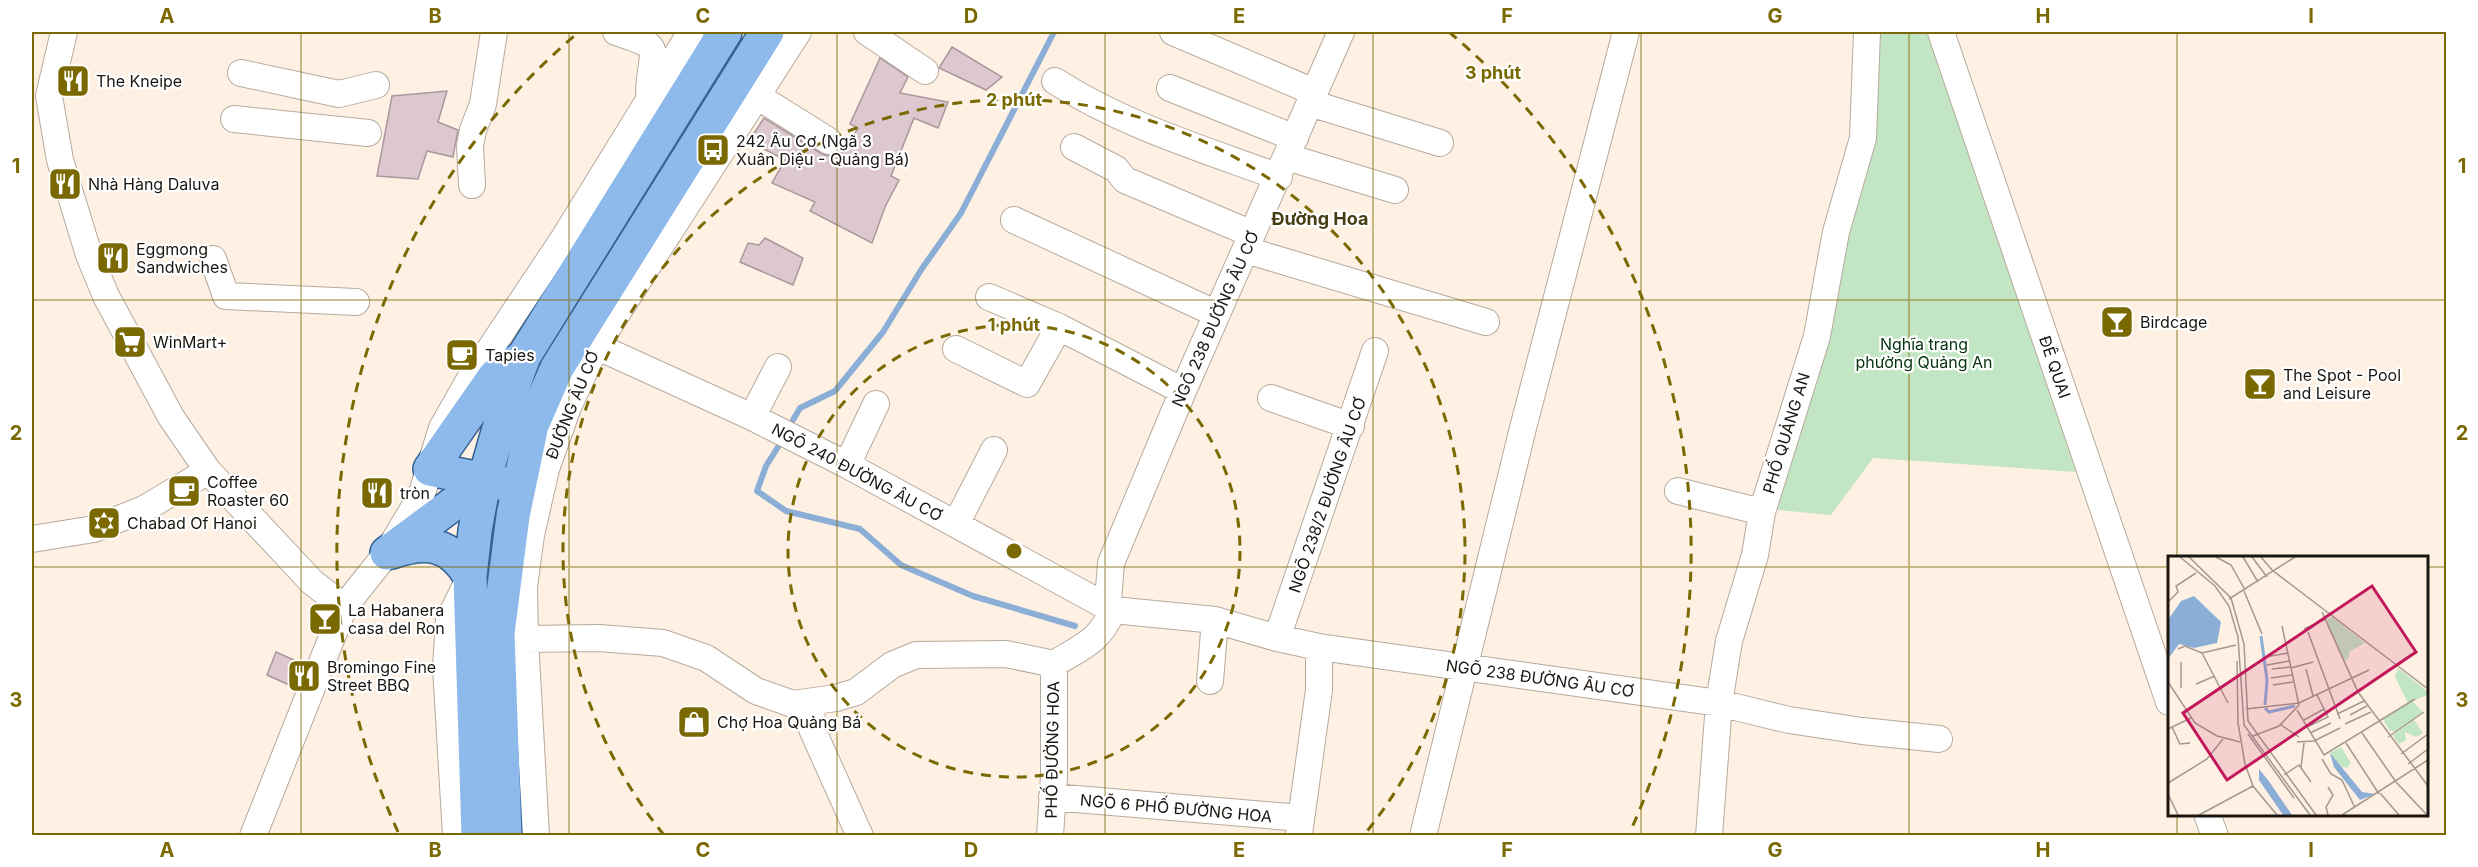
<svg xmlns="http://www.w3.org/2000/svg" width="2478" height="867" viewBox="0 0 2478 867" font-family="Inter,sans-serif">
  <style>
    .green { fill: #c2e6c3 }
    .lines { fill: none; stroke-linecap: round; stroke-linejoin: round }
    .stream { stroke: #8baed7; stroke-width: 6 }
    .building { fill: #dcc8ce; stroke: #aa979d; stroke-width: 1.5 }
    .minor-casing { stroke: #b7aa9d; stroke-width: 28 }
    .major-casing { stroke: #346296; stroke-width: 36 }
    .minor { stroke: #fff; stroke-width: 26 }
    .major { stroke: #8db9eb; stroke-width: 33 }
    .grid { fill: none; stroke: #7a6800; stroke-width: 1.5; stroke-opacity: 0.55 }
    .ring { fill: none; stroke: #7a6800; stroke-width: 3; stroke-dasharray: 10 8 }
    .labels { text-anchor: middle; stroke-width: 4.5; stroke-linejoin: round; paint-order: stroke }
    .poi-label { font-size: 16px; fill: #1b1611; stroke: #fff; text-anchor: start }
    .street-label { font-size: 16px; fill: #1b1611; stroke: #fff }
    .park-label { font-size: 16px; fill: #04330d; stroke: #fff }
    .neighbourhood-label { font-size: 18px; font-weight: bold; fill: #463d14; stroke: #fff }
    .inset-river { fill: none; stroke: #8baed7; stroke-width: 3 }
    .inset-road { fill: none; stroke: #a3998e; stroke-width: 1.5 }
    .view { fill: #c2185b; fill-opacity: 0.15; stroke: #c2185b; stroke-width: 3 }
    .inset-edge { fill: none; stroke: #1b1611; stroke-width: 3 }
    .centre { fill: #7a6800; stroke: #fff; stroke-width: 3 }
    .ring-label { font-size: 18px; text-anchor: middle; font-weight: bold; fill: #7a6800; stroke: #fff; stroke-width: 4.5; stroke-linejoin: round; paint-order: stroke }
    .neatline { fill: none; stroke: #7a6800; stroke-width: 2 }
    .grid-label { font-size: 20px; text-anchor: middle; font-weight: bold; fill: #7a6800 }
  </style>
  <rect width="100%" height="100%" fill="#fef0e2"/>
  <path class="green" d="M 1871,32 L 1931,32 L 2076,472 L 1873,458 L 1831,515 L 1766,509 L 1827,300 Z"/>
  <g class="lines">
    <path class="stream" d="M 793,420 L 800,408 L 835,391 L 883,332 L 921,270 L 961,213 L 1054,32
      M 778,447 L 766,466 L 757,491 L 786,511 L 860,529 L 901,565 L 973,596 L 1075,626"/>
  </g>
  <path class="building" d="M 952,47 L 1002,77 L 986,90 L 939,68 Z
    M 880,58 L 908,77 L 900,93 L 948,102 L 938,128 L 914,118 L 891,176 L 899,180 L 885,207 L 872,243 L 810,211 L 815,202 L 772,183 L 785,160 L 749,141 L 764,118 L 822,154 L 829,156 L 839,152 L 843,153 L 858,128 L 850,124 Z
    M 447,91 L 438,122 L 458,130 L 453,157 L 427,151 L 418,179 L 377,176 L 392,96 Z
    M 765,238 L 803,258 L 793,285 L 740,262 L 748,243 L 759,245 Z
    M 276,652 L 305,665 L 296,688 L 267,675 Z"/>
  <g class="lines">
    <g class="minor-casing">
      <path id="minor" d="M 64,32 L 49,96 L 60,160 L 89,255 L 106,296 L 171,417 L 208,471 L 312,582 L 344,607
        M 616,32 C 667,49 651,45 649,92
        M 867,32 L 925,71
        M 1173,32 L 1314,92
        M 1941,32 L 2169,702
        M 241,73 L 339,94 L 376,85
        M 1055,81 C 1123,125 1203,149 1279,177
        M 1170,88 L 1295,138
        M 757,96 L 829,141
        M 1310,103 L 1440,143
        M 234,119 L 368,133
        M 1074,147 L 1116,169 L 1125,180 L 1252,234
        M 1287,157 L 1395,190
        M 472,185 L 470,146 L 473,130 L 483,104 L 494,32
        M 1014,220 L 1217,314
        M 1246,250 L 1486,322
        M 213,259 L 226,296 L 356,302
        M 989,297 L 1059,327 L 1183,391
        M 596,346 L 752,417 L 847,465 L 1113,610 L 1215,620 L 1277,638 L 1319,647 L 1719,703 L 1789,720 L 1862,731 L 1939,739
        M 956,349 L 1027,384 L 1059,327
        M 1271,398 L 1351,426
        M 752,417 L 778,367
        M 847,465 L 876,404
        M 1678,491 L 1762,512
        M 956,524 L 994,450
        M 32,539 L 94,529 L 144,509 L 208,471
        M 498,633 L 525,639 L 599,638 L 663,643 L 706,658 L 756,691 L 793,704 L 836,698 L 856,692 L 892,665 L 916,655 L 1006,654 L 1054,664 C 1083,646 1099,642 1113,610 L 1108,601 L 1111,563 L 1183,391 L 1341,32
        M 1277,638 L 1375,351
        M 1210,681 L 1215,620
        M 811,702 L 812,729 L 860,836
        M 1052,797 L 1301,818
        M 2207,814 L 2215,836
        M 1299,834 L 1319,690 L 1319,647
        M 253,836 L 344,607 L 387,553 L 421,496 L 442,428 L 470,379 L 562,241 L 691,32
        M 456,836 L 446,667 L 449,620 L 469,579
        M 536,836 L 525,639 L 524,587 L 531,535 L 546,469 L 568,407 L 596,346 L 798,32
        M 1050,836 L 1054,776 L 1054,664
        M 1423,836 L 1523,428 L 1626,32
        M 1709,836 L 1719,703 L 1729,641 L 1755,555 L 1762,512 L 1817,336 L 1836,232 L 1863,138 L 1867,32"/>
    </g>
    <g class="major-casing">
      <path id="major" d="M 505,484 L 430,469 L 495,376 L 523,357
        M 392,552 C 427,540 450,543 470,576
        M 387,553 L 484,481
        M 478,836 L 470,576 L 475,531 L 484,481 L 504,411 L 524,356 L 725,32
        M 505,836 L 498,633 L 513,516 L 532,425 L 557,368 L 767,32"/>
    </g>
    <use href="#minor" class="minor"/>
    <use href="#major" class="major"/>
  </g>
  <path class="grid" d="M 301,32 L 301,836M 569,32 L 569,836M 837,32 L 837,836M 1105,32 L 1105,836M 1373,32 L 1373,836M 1641,32 L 1641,836M 1909,32 L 1909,836M 2177,32 L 2177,558M 32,300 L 2446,300M 32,567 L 2169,567M 2426,567 L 2446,567M 2177,814 L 2177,836"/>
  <g class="ring">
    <circle cx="1014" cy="551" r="226"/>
    <path d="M664 835A451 451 0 1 1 1364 835"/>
    <path d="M398 832A677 677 0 0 1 579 32M1449 32A677 677 0 0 1 1630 832"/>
  </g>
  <defs>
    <g id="restaurant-square" transform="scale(1.725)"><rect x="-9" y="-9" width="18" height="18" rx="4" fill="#7a6800" stroke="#fff"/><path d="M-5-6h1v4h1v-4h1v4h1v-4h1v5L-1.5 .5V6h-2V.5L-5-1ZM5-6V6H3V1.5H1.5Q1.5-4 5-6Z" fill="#fff"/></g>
    <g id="bus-square" transform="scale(1.725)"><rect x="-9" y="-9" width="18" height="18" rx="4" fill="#7a6800" stroke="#fff"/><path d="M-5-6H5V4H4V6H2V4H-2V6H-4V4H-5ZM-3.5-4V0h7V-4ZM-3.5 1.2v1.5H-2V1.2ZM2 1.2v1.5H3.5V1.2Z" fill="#fff"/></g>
    <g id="bar-square" transform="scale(1.725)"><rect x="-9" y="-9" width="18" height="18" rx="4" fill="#7a6800" stroke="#fff"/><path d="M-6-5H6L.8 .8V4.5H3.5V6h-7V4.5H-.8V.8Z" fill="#fff"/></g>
    <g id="supermarket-square" transform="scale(1.725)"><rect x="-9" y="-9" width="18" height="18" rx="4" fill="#7a6800" stroke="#fff"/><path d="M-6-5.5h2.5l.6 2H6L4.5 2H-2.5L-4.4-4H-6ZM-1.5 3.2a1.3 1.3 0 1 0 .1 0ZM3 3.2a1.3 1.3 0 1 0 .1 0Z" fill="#fff"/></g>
    <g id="cafe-square" transform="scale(1.725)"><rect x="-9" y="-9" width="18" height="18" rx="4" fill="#7a6800" stroke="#fff"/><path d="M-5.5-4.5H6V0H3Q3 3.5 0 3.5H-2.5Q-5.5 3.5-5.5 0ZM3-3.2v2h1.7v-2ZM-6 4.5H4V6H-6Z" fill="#fff"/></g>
    <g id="synagogue-square" transform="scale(1.725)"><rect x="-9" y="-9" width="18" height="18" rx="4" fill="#7a6800" stroke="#fff"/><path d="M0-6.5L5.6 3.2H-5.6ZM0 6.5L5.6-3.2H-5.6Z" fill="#fff"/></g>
    <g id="shop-square" transform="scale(1.725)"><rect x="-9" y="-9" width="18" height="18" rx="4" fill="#7a6800" stroke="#fff"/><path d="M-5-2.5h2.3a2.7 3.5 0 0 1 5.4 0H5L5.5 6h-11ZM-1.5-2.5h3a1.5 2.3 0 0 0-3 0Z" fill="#fff"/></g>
  </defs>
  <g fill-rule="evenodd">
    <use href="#restaurant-square" x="73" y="81"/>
    <use href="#bus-square" x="713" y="150"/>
    <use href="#restaurant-square" x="65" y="184"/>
    <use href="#restaurant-square" x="113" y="258"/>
    <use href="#bar-square" x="2117" y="322"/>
    <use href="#supermarket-square" x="130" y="342"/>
    <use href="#cafe-square" x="462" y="355"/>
    <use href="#bar-square" x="2260" y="384"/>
    <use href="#cafe-square" x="184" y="491"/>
    <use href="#restaurant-square" x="377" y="493"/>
    <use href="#synagogue-square" x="104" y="523"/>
    <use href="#bar-square" x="325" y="619"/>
    <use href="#restaurant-square" x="304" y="676"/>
    <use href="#shop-square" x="694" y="722"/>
  </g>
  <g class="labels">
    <g class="poi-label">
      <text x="96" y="87">The Kneipe</text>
      <text x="736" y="147">242 Âu Cơ (Ngã 3<tspan x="736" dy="18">Xuân Diệu - Quảng Bá)</tspan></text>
      <text x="88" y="190">Nhà Hàng Daluva</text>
      <text x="136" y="255">Eggmong<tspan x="136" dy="18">Sandwiches</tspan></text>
      <text x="2140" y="328">Birdcage</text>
      <text x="153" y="348">WinMart+</text>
      <text x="485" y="361">Tapies</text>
      <text x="2283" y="381">The Spot - Pool<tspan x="2283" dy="18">and Leisure</tspan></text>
      <text x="207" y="488">Coffee<tspan x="207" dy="18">Roaster 60</tspan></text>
      <text x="400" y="499">tròn</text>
      <text x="127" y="529">Chabad Of Hanoi</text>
      <text x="348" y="616">La Habanera<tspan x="348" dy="18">casa del Ron</tspan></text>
      <text x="327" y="673">Bromingo Fine<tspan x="327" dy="18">Street BBQ</tspan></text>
      <text x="717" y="728">Chợ Hoa Quảng Bá</text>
    </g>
    <g class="street-label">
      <text transform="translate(1215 319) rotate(-66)" y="6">NGÕ 238 ĐƯỜNG ÂU CƠ</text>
      <text transform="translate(2055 367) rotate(71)" y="6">ĐÊ QUAI</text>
      <text transform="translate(572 405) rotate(-68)" y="6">ĐƯỜNG ÂU CƠ</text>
      <text transform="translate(1786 433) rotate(-73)" y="6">PHỐ QUẢNG AN</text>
      <text transform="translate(857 472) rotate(28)" y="6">NGÕ 240 ĐƯỜNG ÂU CƠ</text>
      <text transform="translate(1327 495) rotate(-71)" y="6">NGÕ 238/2 ĐƯỜNG ÂU CƠ</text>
      <text transform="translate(1540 678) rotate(8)" y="6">NGÕ 238 ĐƯỜNG ÂU CƠ</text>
      <text transform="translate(1052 750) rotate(-89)" y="6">PHỐ ĐƯỜNG HOA</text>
      <text transform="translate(1176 808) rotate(5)" y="6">NGÕ 6 PHỐ ĐƯỜNG HOA</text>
    </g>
    <g class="park-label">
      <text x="1924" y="350">Nghĩa trang<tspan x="1924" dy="18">phường Quảng An</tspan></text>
    </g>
    <g class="neighbourhood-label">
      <text x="1320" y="225">Đường Hoa</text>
    </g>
  </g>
  <g transform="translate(2168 556)">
    <rect width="260" height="260" fill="#fef0e2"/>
    <path d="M 164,61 L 197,87 L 181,96 L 181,102 L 176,105 L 158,63 ZM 230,112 L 259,135 L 259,139 L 240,147 L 227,121 ZM 244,145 L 255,156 L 227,176 L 221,174 L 215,163 ZM 246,164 L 255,177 L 248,181 L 237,176 L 238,184 L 231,188 L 225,179 ZM 173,191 L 183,207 L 179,212 L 169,210 L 162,197 Z" fill="#c2e6c3"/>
    <path d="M 26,40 L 53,66 L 49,87 L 26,92 L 11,88 L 0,103 L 0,64 L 13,45 ZM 162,197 L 194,236 L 207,238 L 192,244 L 166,211 ZM 91,213 L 100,224 L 124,259 L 115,259 L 91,224 Z" fill="#8baed7"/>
    <path class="inset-river" d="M 93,80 L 99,124 L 97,149M 97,152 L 101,156 L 127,150"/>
    <path class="inset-road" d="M 12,1 L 47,30 L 61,50 L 70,81 L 76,169 L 142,259M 21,1 L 63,42 L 76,88 L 80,165 L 148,259M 48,1 L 63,9 L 77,34M 75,1 L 90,26M 84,1 L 99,21M 93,1 L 104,14 L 260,133M 76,35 L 94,78M 61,43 L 127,1M 0,46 L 10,36 L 8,30 L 28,17M 154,56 L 190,136 L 260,230M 136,73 L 158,63M 140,76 L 172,163M 10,93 L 17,90 L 34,97M 34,97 L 60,147M 34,97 L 68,89M 97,101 L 120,97M 69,105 L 70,167 L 77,208 L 85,230 L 109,259M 13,106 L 13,132M 99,109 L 121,105M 123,112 L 145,106M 104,113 L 122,111M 138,113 L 145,140M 103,122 L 124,119M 0,126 L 27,167 L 49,180 L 72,186M 28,128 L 47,120M 105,129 L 125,126M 78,153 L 131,147 L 201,114M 129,154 L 156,199 L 247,143M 169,158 L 196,145M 182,159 L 199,150M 136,164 L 156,153M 177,168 L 203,156M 113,169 L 131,181M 4,171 L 12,188 L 22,187M 139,171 L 160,161 L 149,139M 0,173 L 23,162M 142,177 L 163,167M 194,177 L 228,226 L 259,259M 80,178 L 126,242M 85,180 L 111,170 L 131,149 L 114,70M 220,181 L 256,156M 129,186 L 146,185 L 172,172M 178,187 L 211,238M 233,198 L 260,178M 154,203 L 163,218 L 174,224 L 187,252M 240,208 L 260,193M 133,211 L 136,187M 116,219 L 131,209 L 143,226M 0,227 L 39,203 L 55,183M 212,237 L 231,259M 0,238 L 10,259M 31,259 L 85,230M 160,259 L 158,251 L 165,239 L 160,231M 174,259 L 260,204"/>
    <path class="view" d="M 204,30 L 248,96 L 59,224 L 15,157 Z"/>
    <rect width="260" height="260" class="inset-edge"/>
  </g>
  <circle cx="1014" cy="551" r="9" class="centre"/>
  <g class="ring-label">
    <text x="1493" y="79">3 phút</text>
    <text x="1014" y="106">2 phút</text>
    <text x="1014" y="331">1 phút</text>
  </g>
  <rect width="2478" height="867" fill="none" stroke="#ffffff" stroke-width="66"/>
  <rect x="33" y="33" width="2412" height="801" class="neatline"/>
  <g class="grid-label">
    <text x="167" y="23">A</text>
    <text x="435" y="23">B</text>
    <text x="703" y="23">C</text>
    <text x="971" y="23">D</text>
    <text x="1239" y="23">E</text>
    <text x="1507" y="23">F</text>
    <text x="1775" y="23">G</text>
    <text x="2043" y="23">H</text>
    <text x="2311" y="23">I</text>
    <text x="16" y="173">1</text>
    <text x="2462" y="173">1</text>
    <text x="16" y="440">2</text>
    <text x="2462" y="440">2</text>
    <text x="16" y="707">3</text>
    <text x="2462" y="707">3</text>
    <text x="167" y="857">A</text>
    <text x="435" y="857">B</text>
    <text x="703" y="857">C</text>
    <text x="971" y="857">D</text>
    <text x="1239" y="857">E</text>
    <text x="1507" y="857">F</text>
    <text x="1775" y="857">G</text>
    <text x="2043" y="857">H</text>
    <text x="2311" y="857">I</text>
  </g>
</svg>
